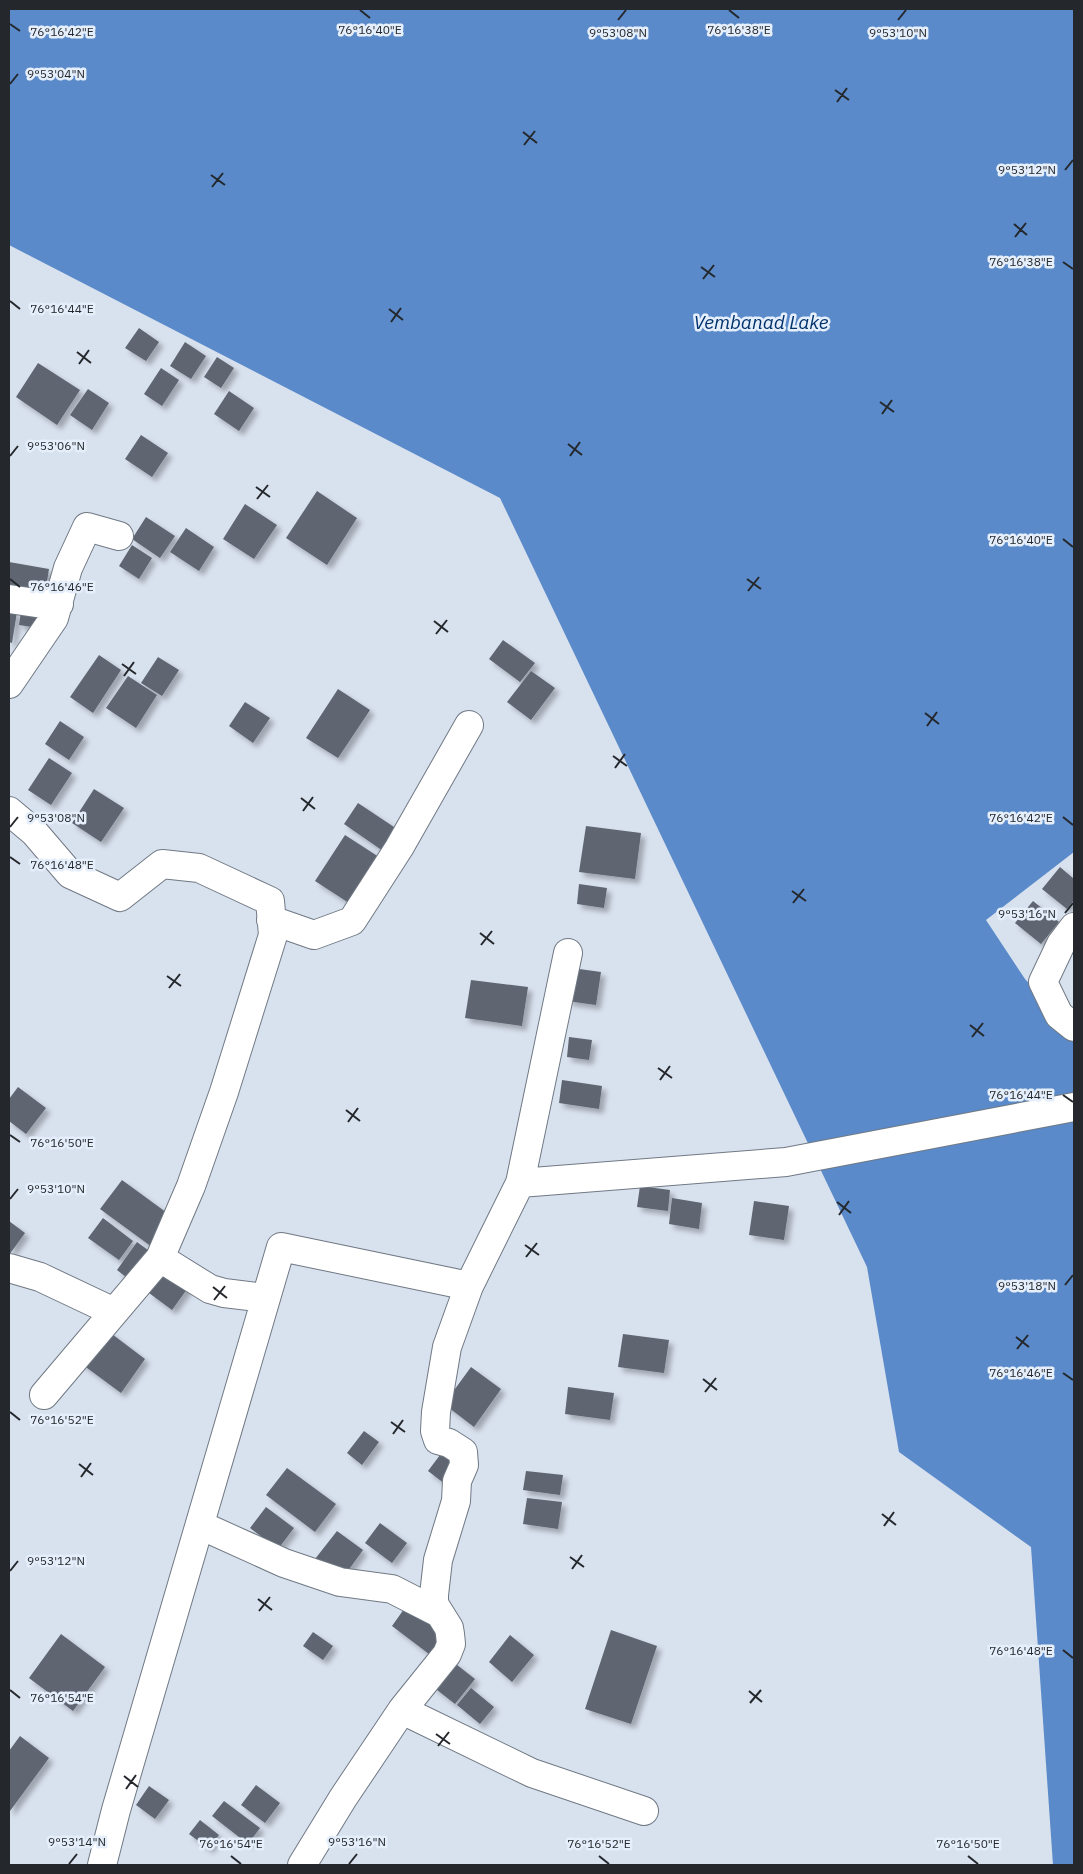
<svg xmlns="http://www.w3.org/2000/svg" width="1083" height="1874" viewBox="0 0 1083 1874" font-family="'IBM Plex Sans',sans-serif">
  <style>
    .water { fill: #5a8ac9 }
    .building { fill: #5e6671; filter: url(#shadow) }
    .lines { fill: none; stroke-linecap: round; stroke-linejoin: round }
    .minor-casing { stroke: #707984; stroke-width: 30 }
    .minor { stroke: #fff; stroke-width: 28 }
    .ticks { fill: none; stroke: #24282c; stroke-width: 2 }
    .labels { text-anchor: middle; stroke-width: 5; stroke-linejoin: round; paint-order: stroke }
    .water-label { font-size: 19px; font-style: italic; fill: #00326c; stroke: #e5eefb }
    .ticks-label { font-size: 12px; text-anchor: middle; fill: #24282c; stroke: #e5eefb; stroke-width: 5; stroke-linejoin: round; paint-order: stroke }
  </style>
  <defs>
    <filter id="shadow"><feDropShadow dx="4.5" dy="4.5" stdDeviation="2.5" flood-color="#0004"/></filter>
  </defs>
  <rect width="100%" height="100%" fill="#d8e1ee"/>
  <path class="water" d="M 9,9 L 1074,9 L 1074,852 L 986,920 L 1025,979 L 1074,1032 L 1074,1865 L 1053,1865 L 1031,1547 L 899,1452 L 867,1267 L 500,498 L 9,245 Z"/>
  <path class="building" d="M 139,328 L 159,342 L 146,361 L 125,348 Z
    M 185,342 L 206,356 L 191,379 L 170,366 Z
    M 217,357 L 234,368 L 221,388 L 204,377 Z
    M 38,363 L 80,390 L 57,425 L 16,397 Z
    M 161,368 L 179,380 L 162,406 L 144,394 Z
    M 88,389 L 109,403 L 92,430 L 70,415 Z
    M 229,391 L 254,408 L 239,431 L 214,414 Z
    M 141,435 L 168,453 L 152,477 L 125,459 Z
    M 317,491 L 357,518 L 327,565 L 286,538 Z
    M 245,504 L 277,525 L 254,559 L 223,539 Z
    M 146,517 L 175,536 L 160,558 L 132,539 Z
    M 186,528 L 214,547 L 199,571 L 170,552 Z
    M 132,545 L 152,558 L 139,579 L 119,566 Z
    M 9,562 L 49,569 L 44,600 L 9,594 Z
    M 22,604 L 49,608 L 46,629 L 19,625 Z
    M 9,610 L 17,612 L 12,643 L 9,642 Z
    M 503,640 L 535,663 L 520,682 L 489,659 Z
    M 99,655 L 121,670 L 93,713 L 70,697 Z
    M 158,657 L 179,670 L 162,696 L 141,683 Z
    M 531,671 L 555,688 L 531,720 L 507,702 Z
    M 128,676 L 157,695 L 136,728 L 106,708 Z
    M 338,689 L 370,710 L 338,758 L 306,738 Z
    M 245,702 L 270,718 L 253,743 L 229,726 Z
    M 60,721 L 84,737 L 69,760 L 45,744 Z
    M 49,758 L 72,773 L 51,805 L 28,790 Z
    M 94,789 L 124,808 L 101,842 L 72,823 Z
    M 358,803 L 397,829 L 383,851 L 344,824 Z
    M 586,826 L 641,833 L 635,879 L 579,872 Z
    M 345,835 L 382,859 L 352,905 L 315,881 Z
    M 1060,867 L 1074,879 L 1074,900 L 1067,909 L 1042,889 Z
    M 579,884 L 607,888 L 604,908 L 577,904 Z
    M 1033,901 L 1059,922 L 1041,944 L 1015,923 Z
    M 572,968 L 601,972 L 596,1005 L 567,1001 Z
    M 471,980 L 528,987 L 522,1026 L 465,1018 Z
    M 569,1037 L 592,1040 L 589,1060 L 567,1057 Z
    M 562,1080 L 602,1086 L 599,1109 L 559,1103 Z
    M 18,1087 L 46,1108 L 26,1134 L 9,1121 L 9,1099 Z
    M 122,1180 L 174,1218 L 152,1247 L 100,1209 Z
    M 640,1186 L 670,1190 L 668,1211 L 637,1207 Z
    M 672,1198 L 702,1203 L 699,1229 L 669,1224 Z
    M 754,1201 L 789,1206 L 784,1240 L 749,1235 Z
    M 103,1218 L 133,1241 L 119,1260 L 88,1238 Z
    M 9,1221 L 25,1233 L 9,1255 Z
    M 137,1242 L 156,1256 L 135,1284 L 117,1270 Z
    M 167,1268 L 190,1285 L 172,1310 L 149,1293 Z
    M 104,1328 L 145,1359 L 121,1393 L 79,1362 Z
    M 623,1334 L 669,1340 L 664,1373 L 618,1367 Z
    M 471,1367 L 501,1389 L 474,1427 L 444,1404 Z
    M 568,1387 L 614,1393 L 610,1420 L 565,1414 Z
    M 364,1431 L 379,1442 L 362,1465 L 347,1453 Z
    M 446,1447 L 463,1459 L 445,1484 L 428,1471 Z
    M 287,1468 L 336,1504 L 315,1532 L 266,1495 Z
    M 526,1471 L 563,1475 L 560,1495 L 523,1490 Z
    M 527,1498 L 562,1502 L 558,1529 L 523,1524 Z
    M 266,1507 L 294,1528 L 278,1549 L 250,1528 Z
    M 380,1523 L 407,1543 L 392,1563 L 365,1543 Z
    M 337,1531 L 363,1550 L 342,1579 L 315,1559 Z
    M 409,1602 L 447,1630 L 429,1654 L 392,1626 Z
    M 611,1630 L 657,1646 L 631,1724 L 585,1709 Z
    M 313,1632 L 333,1646 L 323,1660 L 303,1646 Z
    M 61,1634 L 105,1667 L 73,1711 L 29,1678 Z
    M 510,1635 L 534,1655 L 512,1682 L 489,1662 Z
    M 452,1661 L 475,1679 L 455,1704 L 432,1686 Z
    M 471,1688 L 494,1707 L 480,1724 L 457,1705 Z
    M 20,1736 L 49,1758 L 10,1811 L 9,1810 L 9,1751 Z
    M 256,1785 L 280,1803 L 265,1823 L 241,1805 Z
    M 149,1786 L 169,1800 L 155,1819 L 136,1805 Z
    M 224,1801 L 260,1828 L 248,1844 L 212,1816 Z
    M 200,1820 L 219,1835 L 209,1849 L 189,1834 Z"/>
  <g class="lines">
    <g class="minor-casing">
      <path id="minor" d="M 9,599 L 36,603 L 59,604
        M 9,684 L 54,618 L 68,568 L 87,527 L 119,536
        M 9,811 L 34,832 L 70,874 L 120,897 L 162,864 L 199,868 L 270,901 L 273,935 L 224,1092 L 191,1186 L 160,1258 L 210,1289 L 224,1293 L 266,1298
        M 271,920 L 314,935 L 352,921 L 399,848 L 469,725
        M 1074,927 L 1061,944 L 1043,982 L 1059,1015 L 1074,1027
        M 520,1183 L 568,953
        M 9,1268 L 40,1277 L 114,1312
        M 44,1395 L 160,1258
        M 200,1525 L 284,1563 L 340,1582 L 392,1589 L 439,1613
        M 402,1710 L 532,1773 L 644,1811
        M 102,1865 L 116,1810 L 281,1247 L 469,1286 L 520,1183 L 786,1162 L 1074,1107
        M 302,1865 L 343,1798 L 402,1710 L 447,1654 L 451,1644 L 450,1634 L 449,1628 L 434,1604 L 434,1595 L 438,1560 L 456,1501 L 457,1481 L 464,1465 L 463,1452 L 449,1443 L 438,1440 L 435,1431 L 436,1412 L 447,1347 L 469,1286"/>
    </g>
    <use href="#minor" class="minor"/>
  </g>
  <path class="ticks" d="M 360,10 L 370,18M 729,10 L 739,18M 618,20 L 626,10M 898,20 L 906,10M 10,24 L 20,31M 10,84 L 18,74M 835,90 L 849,100M 837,102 L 847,88M 523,132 L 537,143M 524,145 L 535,131M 1065,170 L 1073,160M 211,175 L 225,185M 212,187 L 223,173M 1014,224 L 1027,235M 1015,237 L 1026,223M 1063,262 L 1073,269M 701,267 L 715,277M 703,279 L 714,265M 10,301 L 20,309M 389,309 L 403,320M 391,322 L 401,308M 77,352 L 91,363M 79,364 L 89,350M 880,402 L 894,412M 882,414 L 892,400M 568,444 L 582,455M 10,456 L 18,446M 570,456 L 580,442M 256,487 L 270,497M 257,499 L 268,485M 1063,539 L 1073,547M 10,579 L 20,587M 747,579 L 761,589M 748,591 L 759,577M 434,621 L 448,632M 436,634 L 447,620M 122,664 L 136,674M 124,676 L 134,662M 925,713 L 939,724M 927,726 L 937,712M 613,756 L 627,766M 615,768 L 625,754M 301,798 L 315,809M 303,811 L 313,797M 1063,817 L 1073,825M 10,827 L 18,817M 10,857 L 20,864M 792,891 L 806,901M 793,903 L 804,889M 1065,913 L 1073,903M 480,933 L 494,944M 481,945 L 492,931M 167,976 L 181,986M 169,988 L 180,974M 970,1025 L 984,1036M 972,1037 L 983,1023M 658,1068 L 672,1078M 660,1080 L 670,1066M 1063,1095 L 1073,1102M 346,1110 L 360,1121M 348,1122 L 358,1108M 10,1135 L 20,1142M 10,1199 L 18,1189M 837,1202 L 851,1213M 839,1215 L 849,1201M 525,1245 L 539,1255M 526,1257 L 537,1243M 1065,1285 L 1073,1275M 213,1287 L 227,1298M 214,1300 L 225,1286M 1016,1337 L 1029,1347M 1017,1349 L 1028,1335M 1063,1373 L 1073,1380M 703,1379 L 717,1390M 705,1392 L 716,1378M 10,1412 L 20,1420M 391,1422 L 405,1432M 393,1434 L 403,1420M 79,1464 L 93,1475M 81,1477 L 91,1463M 882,1514 L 896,1525M 884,1526 L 894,1512M 570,1557 L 584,1567M 572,1569 L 582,1555M 10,1571 L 18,1561M 258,1599 L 272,1610M 259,1611 L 270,1597M 1063,1650 L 1073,1658M 10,1690 L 20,1698M 749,1691 L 762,1702M 750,1703 L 761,1690M 436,1734 L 450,1744M 438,1746 L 449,1732M 124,1776 L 138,1787M 126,1789 L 136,1775M 231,1856 L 241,1864M 599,1856 L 609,1864M 968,1856 L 978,1864M 69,1864 L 77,1854M 349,1864 L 357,1854"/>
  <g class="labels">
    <g class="water-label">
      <text x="761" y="329">Vembanad Lake</text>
    </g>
  </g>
  <g class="ticks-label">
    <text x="370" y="34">76°16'40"E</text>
    <text x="739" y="34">76°16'38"E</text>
    <text x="62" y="36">76°16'42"E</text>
    <text x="618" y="37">9°53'08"N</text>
    <text x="898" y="37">9°53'10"N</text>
    <text x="56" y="78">9°53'04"N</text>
    <text x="1027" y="174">9°53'12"N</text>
    <text x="1021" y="266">76°16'38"E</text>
    <text x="62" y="313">76°16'44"E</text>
    <text x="56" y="450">9°53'06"N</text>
    <text x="1021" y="544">76°16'40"E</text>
    <text x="62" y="591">76°16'46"E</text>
    <text x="1021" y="822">76°16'42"E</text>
    <text x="56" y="822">9°53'08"N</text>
    <text x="62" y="869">76°16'48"E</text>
    <text x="1027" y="918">9°53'16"N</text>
    <text x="1021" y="1099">76°16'44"E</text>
    <text x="62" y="1147">76°16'50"E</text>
    <text x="56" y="1193">9°53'10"N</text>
    <text x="1027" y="1290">9°53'18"N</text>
    <text x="1021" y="1377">76°16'46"E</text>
    <text x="62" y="1424">76°16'52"E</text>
    <text x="56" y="1565">9°53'12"N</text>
    <text x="1021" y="1655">76°16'48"E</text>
    <text x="62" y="1702">76°16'54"E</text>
    <text x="77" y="1846">9°53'14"N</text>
    <text x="357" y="1846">9°53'16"N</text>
    <text x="231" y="1848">76°16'54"E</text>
    <text x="599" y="1848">76°16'52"E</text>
    <text x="968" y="1848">76°16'50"E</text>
  </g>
  <rect width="1083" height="1874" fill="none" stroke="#24282c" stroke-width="20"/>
</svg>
